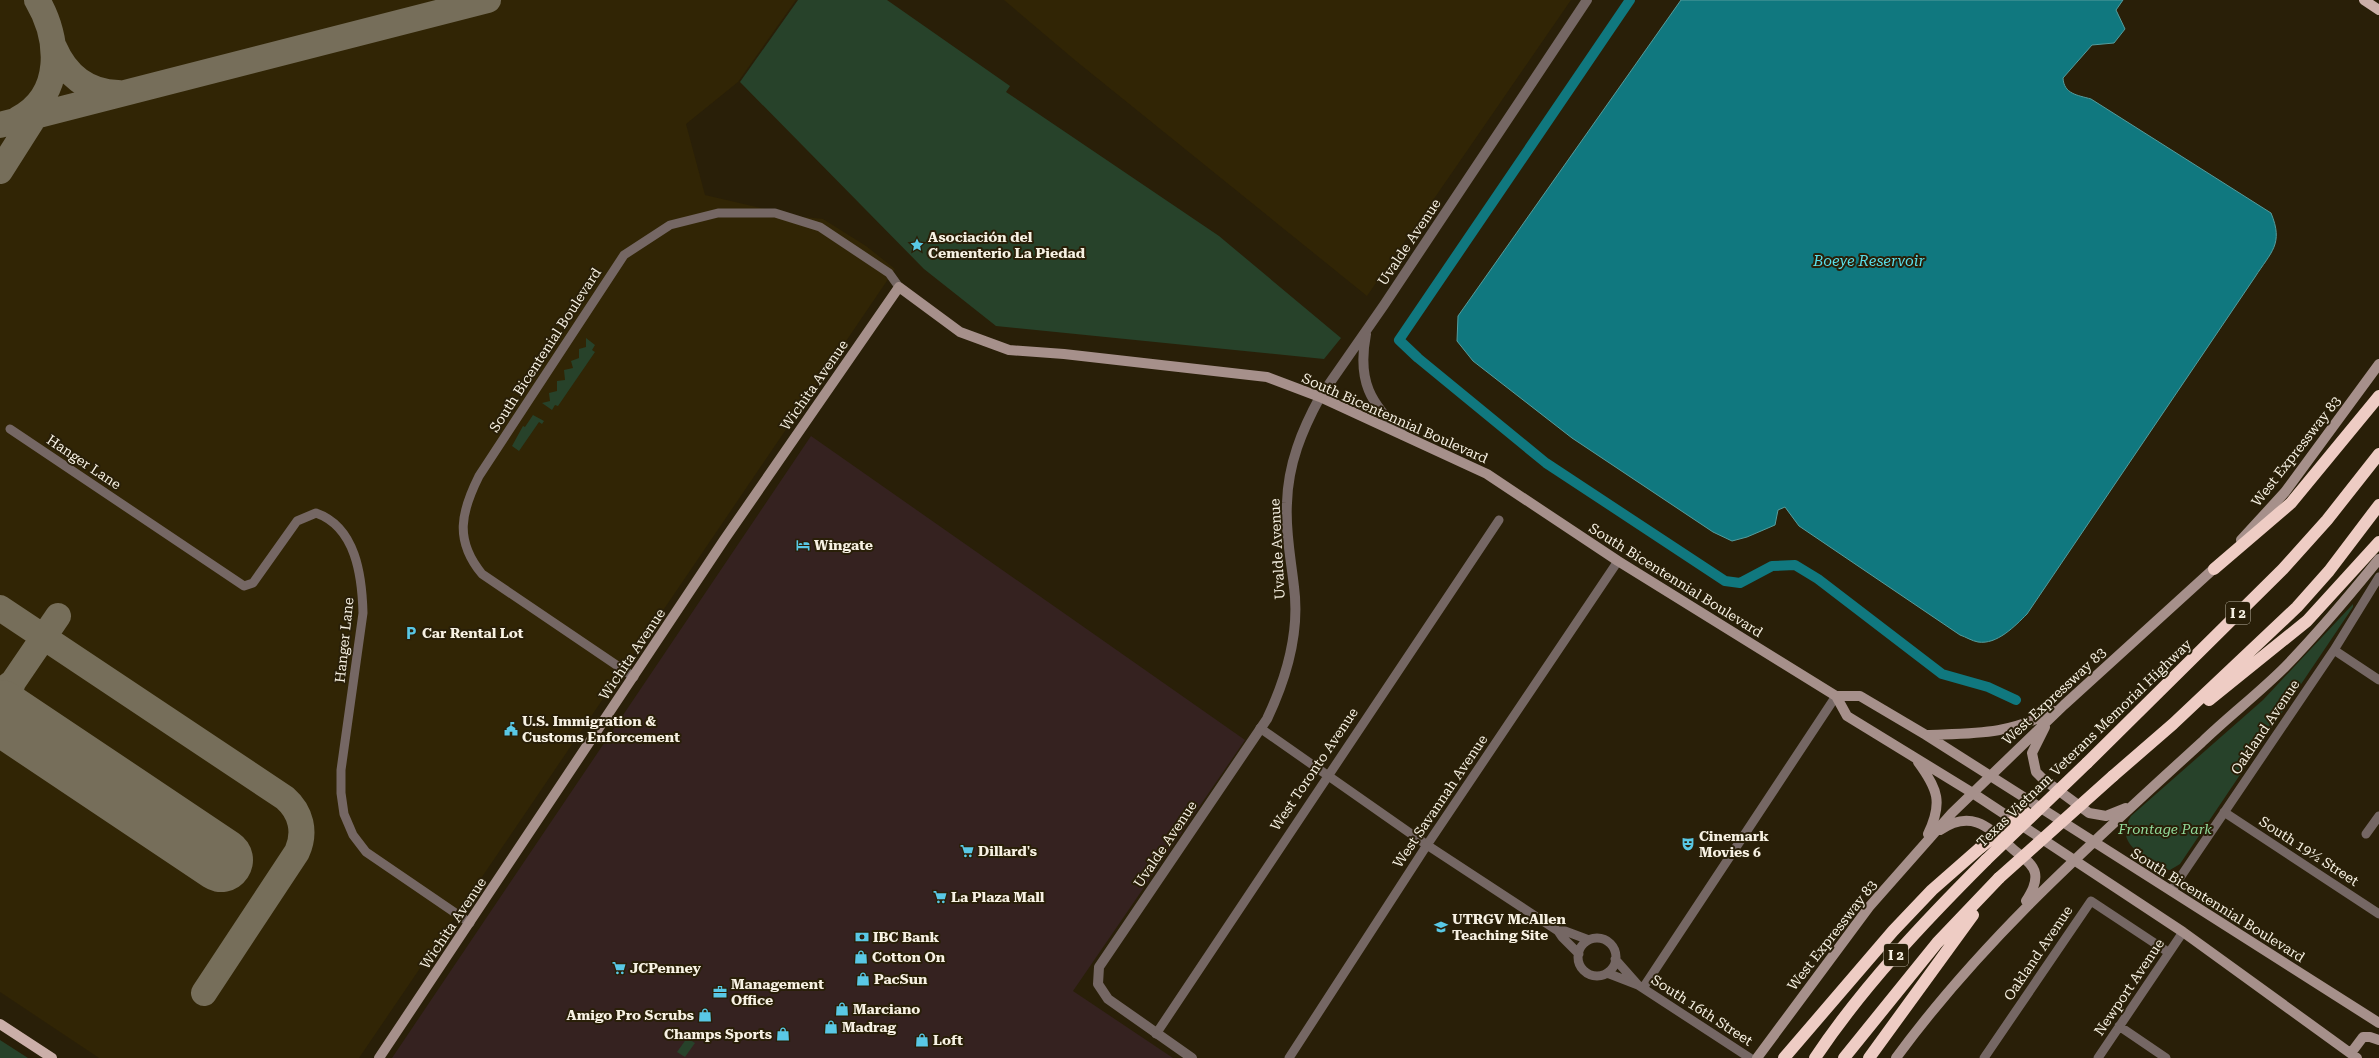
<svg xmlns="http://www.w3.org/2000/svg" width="2379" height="1058" viewBox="0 0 2379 1058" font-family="'Roboto Serif',serif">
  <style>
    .commercial { fill: #352220 }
    .built { fill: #312505 }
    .green { fill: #27422a }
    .water { fill: #10787f; stroke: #559c9d }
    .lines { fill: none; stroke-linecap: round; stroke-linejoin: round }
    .canal { stroke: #10787f; stroke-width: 10 }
    .taxiway { stroke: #766e5a; stroke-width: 26 }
    .runway { stroke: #766e5a; stroke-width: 64 }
    .minor { stroke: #756764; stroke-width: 9 }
    .tertiary { stroke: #756764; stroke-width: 10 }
    .secondary { stroke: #a6908b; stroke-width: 10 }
    .primary { stroke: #cbafa9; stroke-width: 10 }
    .motorway { stroke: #eeccc4; stroke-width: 12 }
    .motorway-bridge { stroke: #eeccc4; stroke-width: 12 }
    .labels { text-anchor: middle; stroke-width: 4; stroke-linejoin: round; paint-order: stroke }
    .shield { fill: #291f08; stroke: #b9b2a1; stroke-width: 1 }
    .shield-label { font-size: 13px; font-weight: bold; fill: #f7f1e3 }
    .poi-label { font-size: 14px; font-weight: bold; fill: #f7f1e3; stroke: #291f08; text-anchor: start }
    .street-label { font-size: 14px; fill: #f7f1e3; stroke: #291f08 }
    .park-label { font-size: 14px; font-style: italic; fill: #92db9b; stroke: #291f08 }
    .water-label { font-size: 15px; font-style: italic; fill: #5adfea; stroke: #291f08 }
  </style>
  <rect width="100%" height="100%" fill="#291f08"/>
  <path class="commercial" d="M 811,436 L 1245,740 L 1073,991 L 1173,1058 L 392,1058 Z"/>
  <path class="built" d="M 0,0 L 796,0 L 738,82 L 686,124 L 705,195 L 795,216 L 823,219 L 866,246 L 895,269 L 359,1058 L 99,1058 L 0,992 Z
    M 1004,0 L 1571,0 L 1367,296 L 1076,61 Z"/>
  <path class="green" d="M 798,0 L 887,0 L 1010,86 L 1006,92 L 1219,236 L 1341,338 L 1324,359 L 996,326 L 924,269 L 740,82 Z
    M 586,338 L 595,345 L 592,350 L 595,352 L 558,406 L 555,405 L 552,410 L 542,403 L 550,401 L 549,393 L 557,391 L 557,381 L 565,380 L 564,370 L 573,368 L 571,361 L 579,358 L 579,349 L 586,347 Z
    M 533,415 L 544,421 L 542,424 L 539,422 L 519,451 L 512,446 L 523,426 L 525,427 Z
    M 2353,604 L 2353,607 L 2180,864 L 2170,870 L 2164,869 C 2144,855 2113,844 2131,816 L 2263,700 Z
    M 687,1038 L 695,1043 L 685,1057 L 677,1052 Z
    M 0,1040 L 28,1058 L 0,1058 Z"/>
  <path class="water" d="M 1681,0 L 2123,0 L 2116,10 L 2125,29 L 2114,43 L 2092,45 L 2063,78 C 2064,94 2077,95 2091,99 L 2271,213 C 2284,244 2271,252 2255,277 L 2027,614 C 2015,626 1997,645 1978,642 C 1972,641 1966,637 1960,635 L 1799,526 L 1785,507 L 1778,510 L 1775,525 L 1747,537 L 1732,541 L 1713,532 L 1572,438 L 1473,361 L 1457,341 L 1458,316 Z"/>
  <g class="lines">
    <path class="canal" d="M 1630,0 L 1399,340 L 1418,358 L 1546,463 L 1725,581 L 1740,583 L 1772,566 L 1795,565 L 1818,579 L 1942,674 L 1988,687 L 2016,700"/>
    <path class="taxiway" d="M 54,47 C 66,75 87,92 118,93
      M 18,119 C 64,95 60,39 37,0
      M 0,125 L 488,0
      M 0,171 L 40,108
      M 0,608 L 285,798 C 301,812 306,832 297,852 L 204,993
      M 13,682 C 5,702 11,714 24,729
      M 0,692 L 13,682 L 58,616"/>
    <path class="runway" d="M 0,712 L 221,860"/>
    <path class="minor" d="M 10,429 L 244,586 L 253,583 L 297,521 L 316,513 C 356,527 362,576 363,613 L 341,770 L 341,793 L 344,814 L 353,835 L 366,852 L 470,923
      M 2334,650 L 2379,680
      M 634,677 L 482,574 C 454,540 461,512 479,476 L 624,255 L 670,225 L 718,213 L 775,213 L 820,227 L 889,273 L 899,287
      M 1260,728 L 1427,845 L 1558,931 L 1562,937 L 1579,954
      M 2224,812 L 2379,914
      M 2366,834 L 2379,816
      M 2171,891 L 2334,650 L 2379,577
      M 1558,931 L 1565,931 L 1589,940
      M1578 957a19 19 0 1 1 38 0a19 19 0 1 1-38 0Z
      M 1615,959 L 1638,985
      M 1607,973 L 1638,985 L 1750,1058
      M 1643,988 L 1836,696
      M 2119,1026 L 2166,1058
      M 1156,1034 L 1499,520
      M 1289,1058 L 1427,845 L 1618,561
      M 1984,1058 L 2091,901 L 2168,952
      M 2098,1058 L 2183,932"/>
    <path class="tertiary" d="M 1366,334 C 1357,381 1370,403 1403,435
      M 1192,1058 L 1108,999 L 1098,984 L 1099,967 L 1267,719 C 1286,679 1300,632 1294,587 C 1291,559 1285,531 1287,503 C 1288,464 1302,430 1320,397 L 1384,305 L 1587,0"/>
    <path class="secondary" d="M 2241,540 L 2285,492 L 2379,364
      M 1836,696 L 1860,696 L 1926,735 L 2379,1023
      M 2045,727 L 2032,753 L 2036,772 L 2043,779 L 2089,813 L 2106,816 L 2126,808
      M 1926,735 C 1978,733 2006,735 2054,711
      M 1918,762 C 1938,789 1943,803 1928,834
      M 1940,830 C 1973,808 1990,829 2014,850 C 2021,856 2033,863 2035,873 C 2037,883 2031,893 2026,901
      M 2351,1053 L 2363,1037 L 2370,1037 L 2379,1040
      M 379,1058 L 724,540 L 899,287 L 960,332 L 1009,350 L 1064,354 L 1267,377 L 1320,397 L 1487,474 L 1618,561 L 1836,696 L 1847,716 L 1971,792 L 2183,932 L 2357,1058
      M 1757,1058 L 1869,907 L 1952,813 L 2064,705 L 2219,564
      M 1896,1058 C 1983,939 2094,841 2202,742 C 2229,716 2259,693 2285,667 C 2318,633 2349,596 2379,559"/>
    <path class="primary" d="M 2364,0 L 2379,10
      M 0,1024 L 52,1058"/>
    <path class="motorway" d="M 2214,569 L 2291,503 L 2379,396
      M 2209,700 L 2307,621 L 2379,542
      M 2087,763 L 2283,569 L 2327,520 L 2379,454
      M 2113,776 L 2173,724 L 2297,607 L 2329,571 L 2379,505
      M 1784,1058 L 1893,931 L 1932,890 L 1981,847
      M 1815,1058 C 1863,986 1925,921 1986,860
      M 1844,1058 L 1937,943 L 1999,878
      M 1869,1058 L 1973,915"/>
    <path class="motorway-bridge" d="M 1981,847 L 2025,812
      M 1986,860 L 2087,763
      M 1999,878 L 2113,776"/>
  </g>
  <defs>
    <g id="sight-bare" transform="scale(1.08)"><path d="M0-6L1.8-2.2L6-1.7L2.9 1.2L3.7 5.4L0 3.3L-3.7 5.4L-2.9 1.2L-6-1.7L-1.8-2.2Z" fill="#59c8e5" stroke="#291f08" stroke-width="2.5" paint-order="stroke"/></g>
    <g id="hotel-bare" transform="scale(1.08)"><path d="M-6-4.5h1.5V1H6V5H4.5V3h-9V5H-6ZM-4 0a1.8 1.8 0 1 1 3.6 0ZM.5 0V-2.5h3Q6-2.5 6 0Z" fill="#59c8e5" stroke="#291f08" stroke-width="2.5" paint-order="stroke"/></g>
    <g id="parking-bare" transform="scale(1.08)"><path d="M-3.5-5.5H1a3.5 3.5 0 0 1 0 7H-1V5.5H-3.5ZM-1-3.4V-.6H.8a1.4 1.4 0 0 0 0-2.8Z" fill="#59c8e5" stroke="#291f08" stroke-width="2.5" paint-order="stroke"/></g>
    <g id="civic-bare" transform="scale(1.08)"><path d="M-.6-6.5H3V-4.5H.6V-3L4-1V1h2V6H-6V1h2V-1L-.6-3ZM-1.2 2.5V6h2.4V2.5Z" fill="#59c8e5" stroke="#291f08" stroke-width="2.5" paint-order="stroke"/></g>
    <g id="theatre-bare" transform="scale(1.08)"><path d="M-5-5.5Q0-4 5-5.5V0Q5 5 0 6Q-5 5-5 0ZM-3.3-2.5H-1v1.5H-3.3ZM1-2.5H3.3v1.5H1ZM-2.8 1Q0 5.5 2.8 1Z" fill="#59c8e5" stroke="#291f08" stroke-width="2.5" paint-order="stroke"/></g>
    <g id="supermarket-bare" transform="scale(1.08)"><path d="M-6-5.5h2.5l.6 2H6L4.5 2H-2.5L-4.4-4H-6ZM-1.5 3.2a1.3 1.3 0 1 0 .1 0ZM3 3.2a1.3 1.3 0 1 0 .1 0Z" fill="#59c8e5" stroke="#291f08" stroke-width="2.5" paint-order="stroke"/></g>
    <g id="university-bare" transform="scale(1.08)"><path d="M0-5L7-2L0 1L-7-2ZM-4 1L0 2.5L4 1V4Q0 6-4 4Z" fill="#59c8e5" stroke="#291f08" stroke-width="2.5" paint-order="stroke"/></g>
    <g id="bank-bare" transform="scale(1.08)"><path d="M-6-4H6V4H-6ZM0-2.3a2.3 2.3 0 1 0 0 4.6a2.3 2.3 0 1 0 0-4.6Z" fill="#59c8e5" stroke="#291f08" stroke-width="2.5" paint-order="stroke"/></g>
    <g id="shop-bare" transform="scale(1.08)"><path d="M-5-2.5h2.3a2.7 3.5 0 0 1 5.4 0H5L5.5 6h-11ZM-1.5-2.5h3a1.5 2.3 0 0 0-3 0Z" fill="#59c8e5" stroke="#291f08" stroke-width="2.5" paint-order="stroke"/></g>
    <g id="office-bare" transform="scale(1.08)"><path d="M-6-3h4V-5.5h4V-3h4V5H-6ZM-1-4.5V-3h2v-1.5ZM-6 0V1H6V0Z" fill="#59c8e5" stroke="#291f08" stroke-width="2.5" paint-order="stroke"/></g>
  </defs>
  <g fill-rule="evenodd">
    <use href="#sight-bare" x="917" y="245"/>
    <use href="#hotel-bare" x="803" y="545"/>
    <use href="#parking-bare" x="411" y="633"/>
    <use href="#civic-bare" x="511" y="729"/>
    <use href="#theatre-bare" x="1688" y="844"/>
    <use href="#supermarket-bare" x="967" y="851"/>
    <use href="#supermarket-bare" x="940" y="897"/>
    <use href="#university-bare" x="1441" y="927"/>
    <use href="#bank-bare" x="862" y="937"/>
    <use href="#shop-bare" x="861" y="957"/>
    <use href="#supermarket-bare" x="619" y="968"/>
    <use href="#shop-bare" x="863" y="979"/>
    <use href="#office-bare" x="720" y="992"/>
    <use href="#shop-bare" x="842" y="1009"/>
    <use href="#shop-bare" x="705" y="1015"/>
    <use href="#shop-bare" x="831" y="1027"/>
    <use href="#shop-bare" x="783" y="1034"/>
    <use href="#shop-bare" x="922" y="1040"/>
  </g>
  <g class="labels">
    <g class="shield">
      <rect x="2226" y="602" width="24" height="22" rx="3"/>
      <rect x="1884" y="944" width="24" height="22" rx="3"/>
    </g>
    <g class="shield-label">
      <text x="2238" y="618">I 2</text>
      <text x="1896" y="960">I 2</text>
    </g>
    <g class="poi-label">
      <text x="928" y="242">Asociación del<tspan x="928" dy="16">Cementerio La Piedad</tspan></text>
      <text x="814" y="550">Wingate</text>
      <text x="422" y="638">Car Rental Lot</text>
      <text x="522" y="726">U.S. Immigration &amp;<tspan x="522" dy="16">Customs Enforcement</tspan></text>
      <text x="1699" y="841">Cinemark<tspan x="1699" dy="16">Movies 6</tspan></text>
      <text x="978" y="856">Dillard's</text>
      <text x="951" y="902">La Plaza Mall</text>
      <text x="1452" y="924">UTRGV McAllen<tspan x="1452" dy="16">Teaching Site</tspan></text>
      <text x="873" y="942">IBC Bank</text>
      <text x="872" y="962">Cotton On</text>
      <text x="630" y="973">JCPenney</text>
      <text x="874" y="984">PacSun</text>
      <text x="731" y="989">Management<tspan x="731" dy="16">Office</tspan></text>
      <text x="853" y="1014">Marciano</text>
      <text x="694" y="1020" text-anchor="end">Amigo Pro Scrubs</text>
      <text x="842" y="1032">Madrag</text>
      <text x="772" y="1039" text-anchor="end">Champs Sports</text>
      <text x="933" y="1045">Loft</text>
    </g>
    <g class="street-label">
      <text transform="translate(1409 242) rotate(-56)" y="5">Uvalde Avenue</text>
      <text transform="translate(545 350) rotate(-57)" y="5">South Bicentenial Boulevard</text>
      <text transform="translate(814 385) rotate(-55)" y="5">Wichita Avenue</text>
      <text transform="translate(1395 418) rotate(24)" y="5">South Bicentennial Boulevard</text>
      <text transform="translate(2296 451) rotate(-52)" y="5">West Expressway 83</text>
      <text transform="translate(84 462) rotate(34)" y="5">Hanger Lane</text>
      <text transform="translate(1277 549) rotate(-93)" y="5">Uvalde Avenue</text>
      <text transform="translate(1676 580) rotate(32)" y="5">South Bicentennial Boulevard</text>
      <text transform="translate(344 640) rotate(-84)" y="5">Hanger Lane</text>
      <text transform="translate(632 654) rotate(-56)" y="5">Wichita Avenue</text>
      <text transform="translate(2054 696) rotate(-43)" y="5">West Expressway 83</text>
      <text transform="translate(2265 727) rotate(-56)" y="5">Oakland Avenue</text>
      <text transform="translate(2084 743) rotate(-44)" y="5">Texas Vietnam Veterans Memorial Highway</text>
      <text transform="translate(1314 769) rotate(-56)" y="5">West Toronto Avenue</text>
      <text transform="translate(1440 801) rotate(-56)" y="5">West Savannah Avenue</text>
      <text transform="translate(1165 844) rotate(-56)" y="5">Uvalde Avenue</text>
      <text transform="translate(2309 851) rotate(33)" y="5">South 19½ Street</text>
      <text transform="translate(2218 905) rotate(32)" y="5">South Bicentennial Boulevard</text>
      <text transform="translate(453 923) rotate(-56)" y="5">Wichita Avenue</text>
      <text transform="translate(1832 935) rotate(-52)" y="5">West Expressway 83</text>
      <text transform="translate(2038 953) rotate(-56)" y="5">Oakland Avenue</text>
      <text transform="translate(2129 987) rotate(-56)" y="5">Newport Avenue</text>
      <text transform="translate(1702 1010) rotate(33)" y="5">South 16th Street</text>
    </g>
    <g class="park-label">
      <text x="2165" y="834">Frontage Park</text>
    </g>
    <g class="water-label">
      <text x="1869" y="266">Boeye Reservoir</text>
    </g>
  </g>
</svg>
